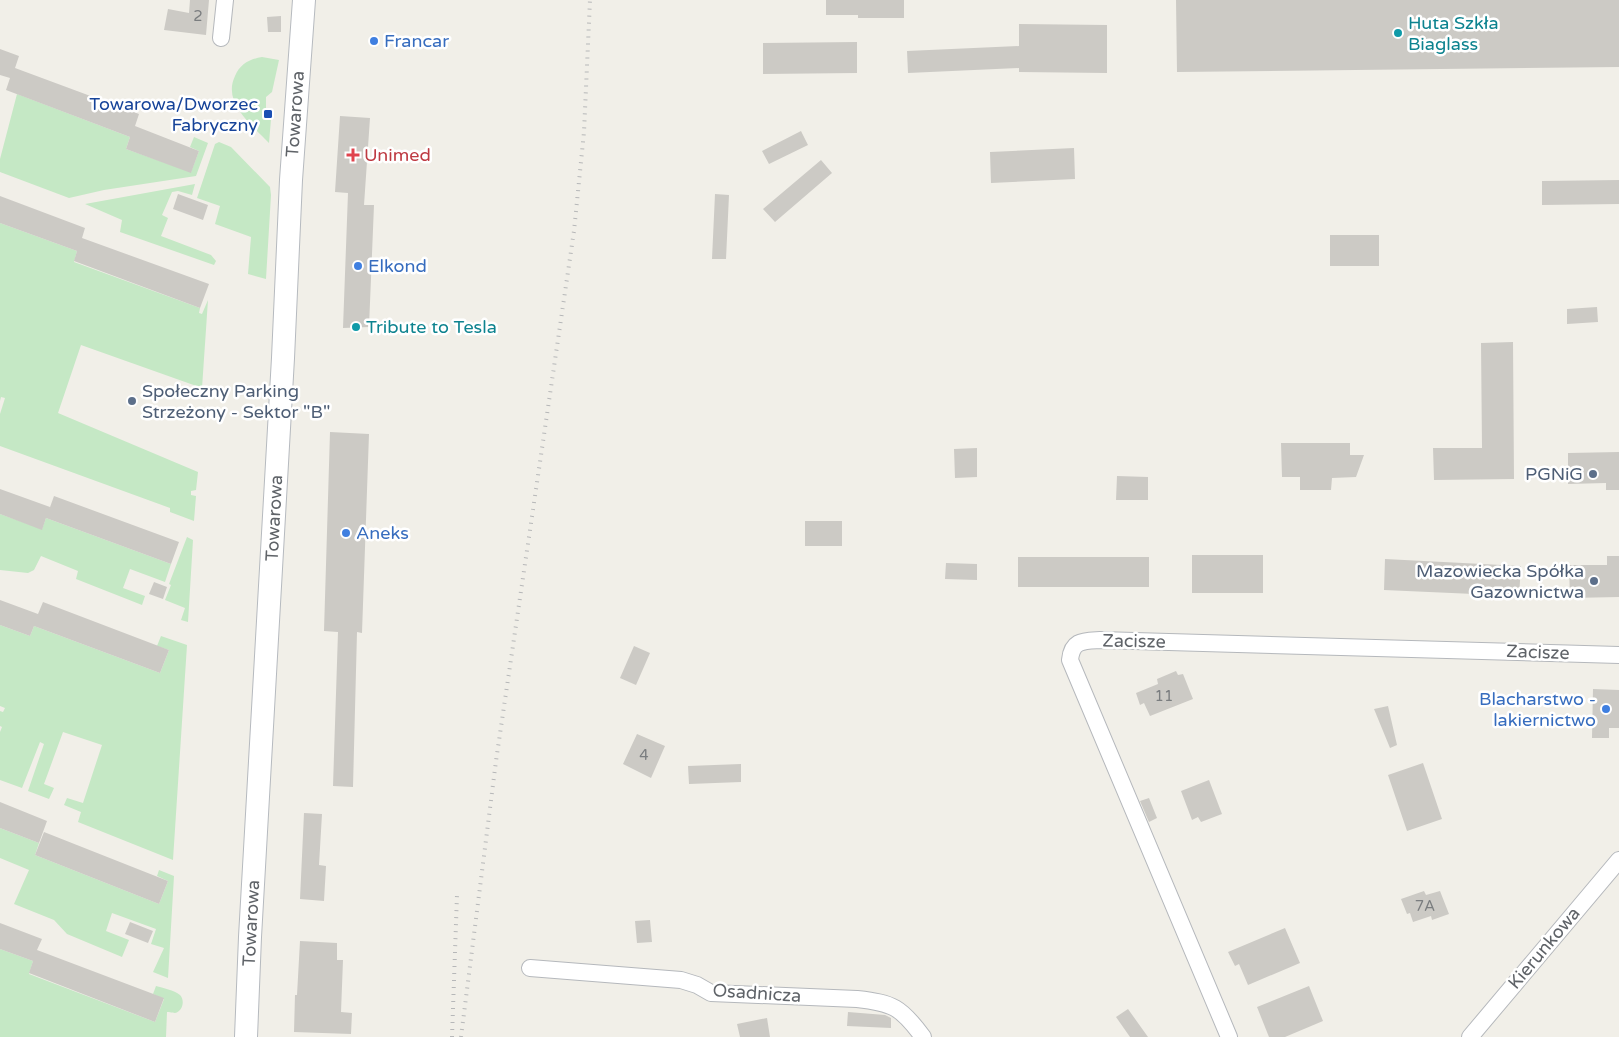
<svg xmlns="http://www.w3.org/2000/svg" width="1619" height="1037" viewBox="0 0 1619 1037" font-family="'Varela Round',sans-serif">
  <style>
    .green { fill: #c5e8c5 }
    .building { fill: #cccac5 }
    .lines { fill: none; stroke-linecap: round; stroke-linejoin: round }
    .minor-casing { stroke: #b5b8bc; stroke-width: 18 }
    .secondary-casing { stroke: #b6babf; stroke-width: 24 }
    .minor { stroke: #fff; stroke-width: 16 }
    .secondary { stroke: #fff; stroke-width: 22 }
    .rail { stroke: #b6b7b8; stroke-width: 4; stroke-dasharray: 1 6; stroke-linecap: butt }
    .culture-dot { fill: #0f9aa8; stroke: #fff; stroke-width: 2 }
    .shop-dot { fill: #3f7fe0; stroke: #fff; stroke-width: 2 }
    .transit-dot { fill: #1a4fb4; stroke: #fff; stroke-width: 2 }
    .health-dot { fill: #e0444e; stroke: #fff; stroke-width: 2 }
    .service-dot { fill: #5c6f8a; stroke: #fff; stroke-width: 2 }
    .labels { text-anchor: middle; stroke-width: 5; stroke-linejoin: round; paint-order: stroke }
    .number-label { font-size: 15px; fill: #7a7d7f }
    .culture-label { font-size: 18px; fill: #0d838f; stroke: #fff; text-anchor: start }
    .shop-label { font-size: 18px; fill: #366cbe; stroke: #fff; text-anchor: start }
    .transit-label { font-size: 18px; fill: #164399; stroke: #fff; text-anchor: end }
    .street-label { font-size: 18px; fill: #5f6368; stroke: #fff }
    .health-label { font-size: 18px; fill: #be3a42; stroke: #fff; text-anchor: start }
    .service-label { font-size: 18px; fill: #4e5e75; stroke: #fff; text-anchor: end }
  </style>
  <rect width="100%" height="100%" fill="#f1efe8"/>
  <path class="green" d="M 262,57 L 279,60 L 272,92 L 266,97 L 266,111 L 271,119 L 269,143 C 252,125 222,103 235,76 C 240,64 250,59 262,57 Z
    M 17,94 L 130,137 L 126,149 L 191,172 L 199,151 L 190,147 L 194,137 L 208,143 L 196,176 L 104,190 L 69,198 L 0,172 L 0,159 Z
    M 219,142 L 231,147 L 270,187 L 271,195 L 266,279 L 248,274 L 251,237 L 215,224 L 220,206 L 197,198 L 215,144 Z
    M 195,184 L 192,195 L 178,191 L 172,192 L 162,215 L 168,218 L 161,236 L 211,255 L 216,261 L 214,265 L 120,232 L 122,220 L 85,204 Z
    M 0,223 L 77,251 L 74,262 L 200,308 L 199,313 L 202,314 L 208,300 L 202,388 L 81,345 L 58,413 L 198,472 L 196,490 L 191,491 L 191,495 L 196,496 L 194,521 L 170,512 L 170,508 L 0,446 L 0,414 L 5,398 L 1,397 L 0,401 Z
    M 0,514 L 42,529 L 46,518 L 171,564 L 165,582 L 130,569 L 123,588 L 145,596 L 142,605 L 76,579 L 78,571 L 41,556 L 34,570 L 28,573 L 0,570 Z
    M 187,537 L 193,540 L 188,622 L 181,620 L 185,608 L 165,600 L 171,585 L 169,584 Z
    M 0,625 L 30,636 L 34,626 L 160,673 L 169,650 L 157,646 L 161,636 L 187,645 L 173,860 L 78,822 L 81,812 L 64,805 L 67,798 L 83,803 L 102,745 L 63,732 L 44,784 L 54,788 L 49,799 L 28,791 L 44,744 L 40,742 L 22,788 L 0,780 L 0,732 L 2,727 L 0,726 L 0,711 L 3,712 L 5,708 L 0,706 Z
    M 0,828 L 39,843 L 35,855 L 159,904 L 168,881 L 157,876 L 159,870 L 174,876 L 168,978 L 153,972 L 164,948 L 151,944 L 156,929 L 112,913 L 106,931 L 129,940 L 122,957 L 67,934 L 54,920 L 14,904 L 29,870 L 0,858 Z
    M 0,949 L 33,961 L 29,974 L 155,1022 L 164,999 L 153,994 L 156,986 C 163,988 174,990 180,995 C 185,1000 183,1011 175,1013 C 175,1013 168,1012 167,1012 L 166,1037 L 0,1037 Z"/>
  <path class="building" d="M 190,0 L 209,0 L 206,35 L 164,30 L 168,9 L 189,13 Z
    M 826,0 L 904,0 L 904,18 L 858,18 L 858,15 L 826,15 Z
    M 1176,0 L 1619,0 L 1619,67 L 1177,72 Z
    M 281,16 L 281,32 L 268,32 L 267,17 Z
    M 1019,24 L 1107,25 L 1107,73 L 1019,72 L 1019,68 L 908,73 L 907,51 L 1019,46 Z
    M 857,42 L 857,73 L 763,74 L 763,43 Z
    M 0,49 L 19,56 L 15,68 L 139,114 L 135,126 L 199,151 L 191,173 L 126,149 L 130,137 L 6,90 L 10,78 L 0,75 Z
    M 340,116 L 370,118 L 364,205 L 374,205 L 369,327 L 343,328 L 348,193 L 335,192 Z
    M 801,131 L 808,145 L 769,164 L 762,151 Z
    M 1074,148 L 1075,179 L 991,183 L 990,152 Z
    M 821,160 L 832,173 L 775,222 L 763,209 Z
    M 1619,180 L 1619,204 L 1542,205 L 1542,181 Z
    M 178,194 L 208,205 L 203,220 L 173,209 Z
    M 715,194 L 729,195 L 726,259 L 712,259 Z
    M 0,196 L 85,228 L 82,238 L 209,284 L 200,308 L 74,261 L 77,251 L 0,223 Z
    M 1330,235 L 1379,235 L 1379,266 L 1330,266 Z
    M 1597,307 L 1598,322 L 1567,324 L 1567,309 Z
    M 1513,342 L 1514,479 L 1434,480 L 1433,448 L 1482,448 L 1481,343 Z
    M 330,432 L 369,434 L 362,633 L 357,632 L 353,787 L 333,786 L 338,632 L 324,631 Z
    M 1281,443 L 1350,443 L 1350,455 L 1364,455 L 1356,477 L 1332,478 L 1331,490 L 1300,490 L 1300,477 L 1282,477 Z
    M 977,448 L 977,477 L 955,478 L 954,449 Z
    M 1619,452 L 1619,490 L 1606,490 L 1606,483 L 1568,484 L 1568,453 Z
    M 1117,476 L 1148,477 L 1148,500 L 1116,500 Z
    M 0,489 L 50,507 L 49,510 L 54,496 L 179,542 L 171,564 L 46,518 L 42,530 L 0,514 Z
    M 805,521 L 842,521 L 842,546 L 805,546 Z
    M 1192,555 L 1263,555 L 1263,593 L 1192,593 Z
    M 1607,556 L 1619,556 L 1619,597 L 1570,598 L 1569,565 L 1607,565 Z
    M 1018,557 L 1149,557 L 1149,587 L 1018,587 Z
    M 1385,559 L 1521,566 L 1519,596 L 1384,590 Z
    M 946,563 L 977,564 L 977,580 L 945,579 Z
    M 154,582 L 167,587 L 163,599 L 149,594 Z
    M 0,600 L 38,614 L 43,602 L 169,650 L 160,673 L 34,626 L 30,636 L 0,625 Z
    M 634,646 L 650,653 L 636,685 L 620,678 Z
    M 1176,671 L 1178,675 L 1183,674 L 1193,699 L 1150,716 L 1144,703 L 1140,705 L 1136,693 L 1158,684 L 1157,679 Z
    M 1593,689 L 1619,690 L 1619,728 L 1609,728 L 1609,738 L 1592,738 Z
    M 1388,706 L 1397,745 L 1390,748 L 1374,709 Z
    M 637,734 L 665,746 L 651,778 L 623,764 Z
    M 1423,763 L 1442,819 L 1407,831 L 1388,775 Z
    M 741,764 L 741,782 L 689,784 L 688,766 Z
    M 1209,780 L 1222,814 L 1201,822 L 1198,817 L 1192,820 L 1181,791 Z
    M 1149,798 L 1157,818 L 1149,822 L 1140,801 Z
    M 0,802 L 47,821 L 39,843 L 0,828 Z
    M 304,813 L 322,814 L 319,865 L 326,866 L 324,901 L 300,899 Z
    M 44,832 L 168,881 L 159,904 L 35,855 Z
    M 1424,891 L 1426,895 L 1440,891 L 1449,914 L 1432,920 L 1431,916 L 1413,922 L 1410,913 L 1407,914 L 1401,899 Z
    M 650,920 L 652,942 L 637,943 L 635,921 Z
    M 130,922 L 153,931 L 148,943 L 125,934 Z
    M 0,923 L 42,939 L 37,950 L 164,998 L 155,1022 L 29,973 L 33,961 L 0,949 Z
    M 1285,928 L 1300,963 L 1248,985 L 1239,964 L 1235,966 L 1228,952 Z
    M 300,941 L 337,943 L 337,960 L 343,960 L 341,1012 L 352,1013 L 351,1034 L 294,1032 L 295,995 L 297,995 Z
    M 1309,986 L 1323,1021 L 1285,1037 L 1269,1037 L 1257,1007 Z
    M 1128,1009 L 1148,1037 L 1130,1037 L 1116,1017 Z
    M 848,1012 L 885,1015 L 891,1018 L 891,1028 L 847,1026 Z
    M 767,1018 L 770,1037 L 740,1037 L 737,1024 Z"/>
  <g class="lines">
    <g class="minor-casing">
      <path id="minor" d="M 221,38 L 225,0
        M 530,968 L 681,980 L 697,985 L 711,993 L 857,999 C 893,1003 901,1007 923,1037
        M 1229,1037 L 1070,660 C 1072,640 1083,641 1100,640 L 1619,655
        M 1470,1037 L 1619,860"/>
    </g>
    <g class="secondary-casing">
      <path id="secondary" d="M 246,1037 L 250,937 L 283,358 L 291,180 L 304,0"/>
    </g>
    <use href="#minor" class="minor"/>
    <use href="#secondary" class="secondary"/>
    <path class="rail" d="M 452,1037 L 457,895
      M 461,1037 L 496,761 L 574,231 L 584,132 L 590,0"/>
  </g>
  <g class="culture-dot">
    <circle cx="1398" cy="33" r="5"/>
    <circle cx="356" cy="327" r="5"/>
  </g>
  <g class="shop-dot">
    <circle cx="374" cy="41" r="5"/>
    <circle cx="358" cy="266" r="5"/>
    <circle cx="346" cy="533" r="5"/>
    <circle cx="1606" cy="709" r="5"/>
  </g>
  <rect class="transit-dot" x="263" y="109" width="10" height="10" rx="2.5"/>
  <path class="health-dot" d="M350.5 147.5h5v5h5v5h-5v5h-5v-5h-5v-5h5z"/>
  <g class="service-dot">
    <circle cx="132" cy="401" r="5"/>
    <circle cx="1593" cy="474" r="5"/>
    <circle cx="1594" cy="581" r="5"/>
  </g>
  <g class="labels">
    <g class="number-label">
      <text x="198" y="21">2</text>
      <text x="1164" y="701">11</text>
      <text x="644" y="760">4</text>
      <text x="1425" y="911">7A</text>
    </g>
    <g class="culture-label">
      <text x="1408" y="29">Huta Szkła<tspan x="1408" dy="21">Biaglass</tspan></text>
      <text x="366" y="333">Tribute to Tesla</text>
    </g>
    <g class="shop-label">
      <text x="384" y="47">Francar</text>
      <text x="368" y="272">Elkond</text>
      <text x="356" y="539">Aneks</text>
      <text x="1596" y="705" text-anchor="end">Blacharstwo -<tspan x="1596" dy="21">lakiernictwo</tspan></text>
    </g>
    <g class="transit-label">
      <text x="258" y="110">Towarowa/Dworzec<tspan x="258" dy="21">Fabryczny</tspan></text>
    </g>
    <g class="street-label">
      <text transform="translate(295 114) rotate(-86)" y="6">Towarowa</text>
      <text transform="translate(274 518) rotate(-87)" y="6">Towarowa</text>
      <text transform="translate(1134 641) rotate(1)" y="6">Zacisze</text>
      <text transform="translate(1538 652) rotate(2)" y="6">Zacisze</text>
      <text transform="translate(251 923) rotate(-87)" y="6">Towarowa</text>
      <text transform="translate(1544 948) rotate(-50)" y="6">Kierunkowa</text>
      <text transform="translate(757 993) rotate(4)" y="6">Osadnicza</text>
    </g>
    <g class="health-label">
      <text x="364" y="161">Unimed</text>
    </g>
    <g class="service-label">
      <text x="142" y="397" text-anchor="start">Społeczny Parking<tspan x="142" dy="21">Strzeżony - Sektor "B"</tspan></text>
      <text x="1583" y="480">PGNiG</text>
      <text x="1584" y="577">Mazowiecka Spółka<tspan x="1584" dy="21">Gazownictwa</tspan></text>
    </g>
  </g>
</svg>
